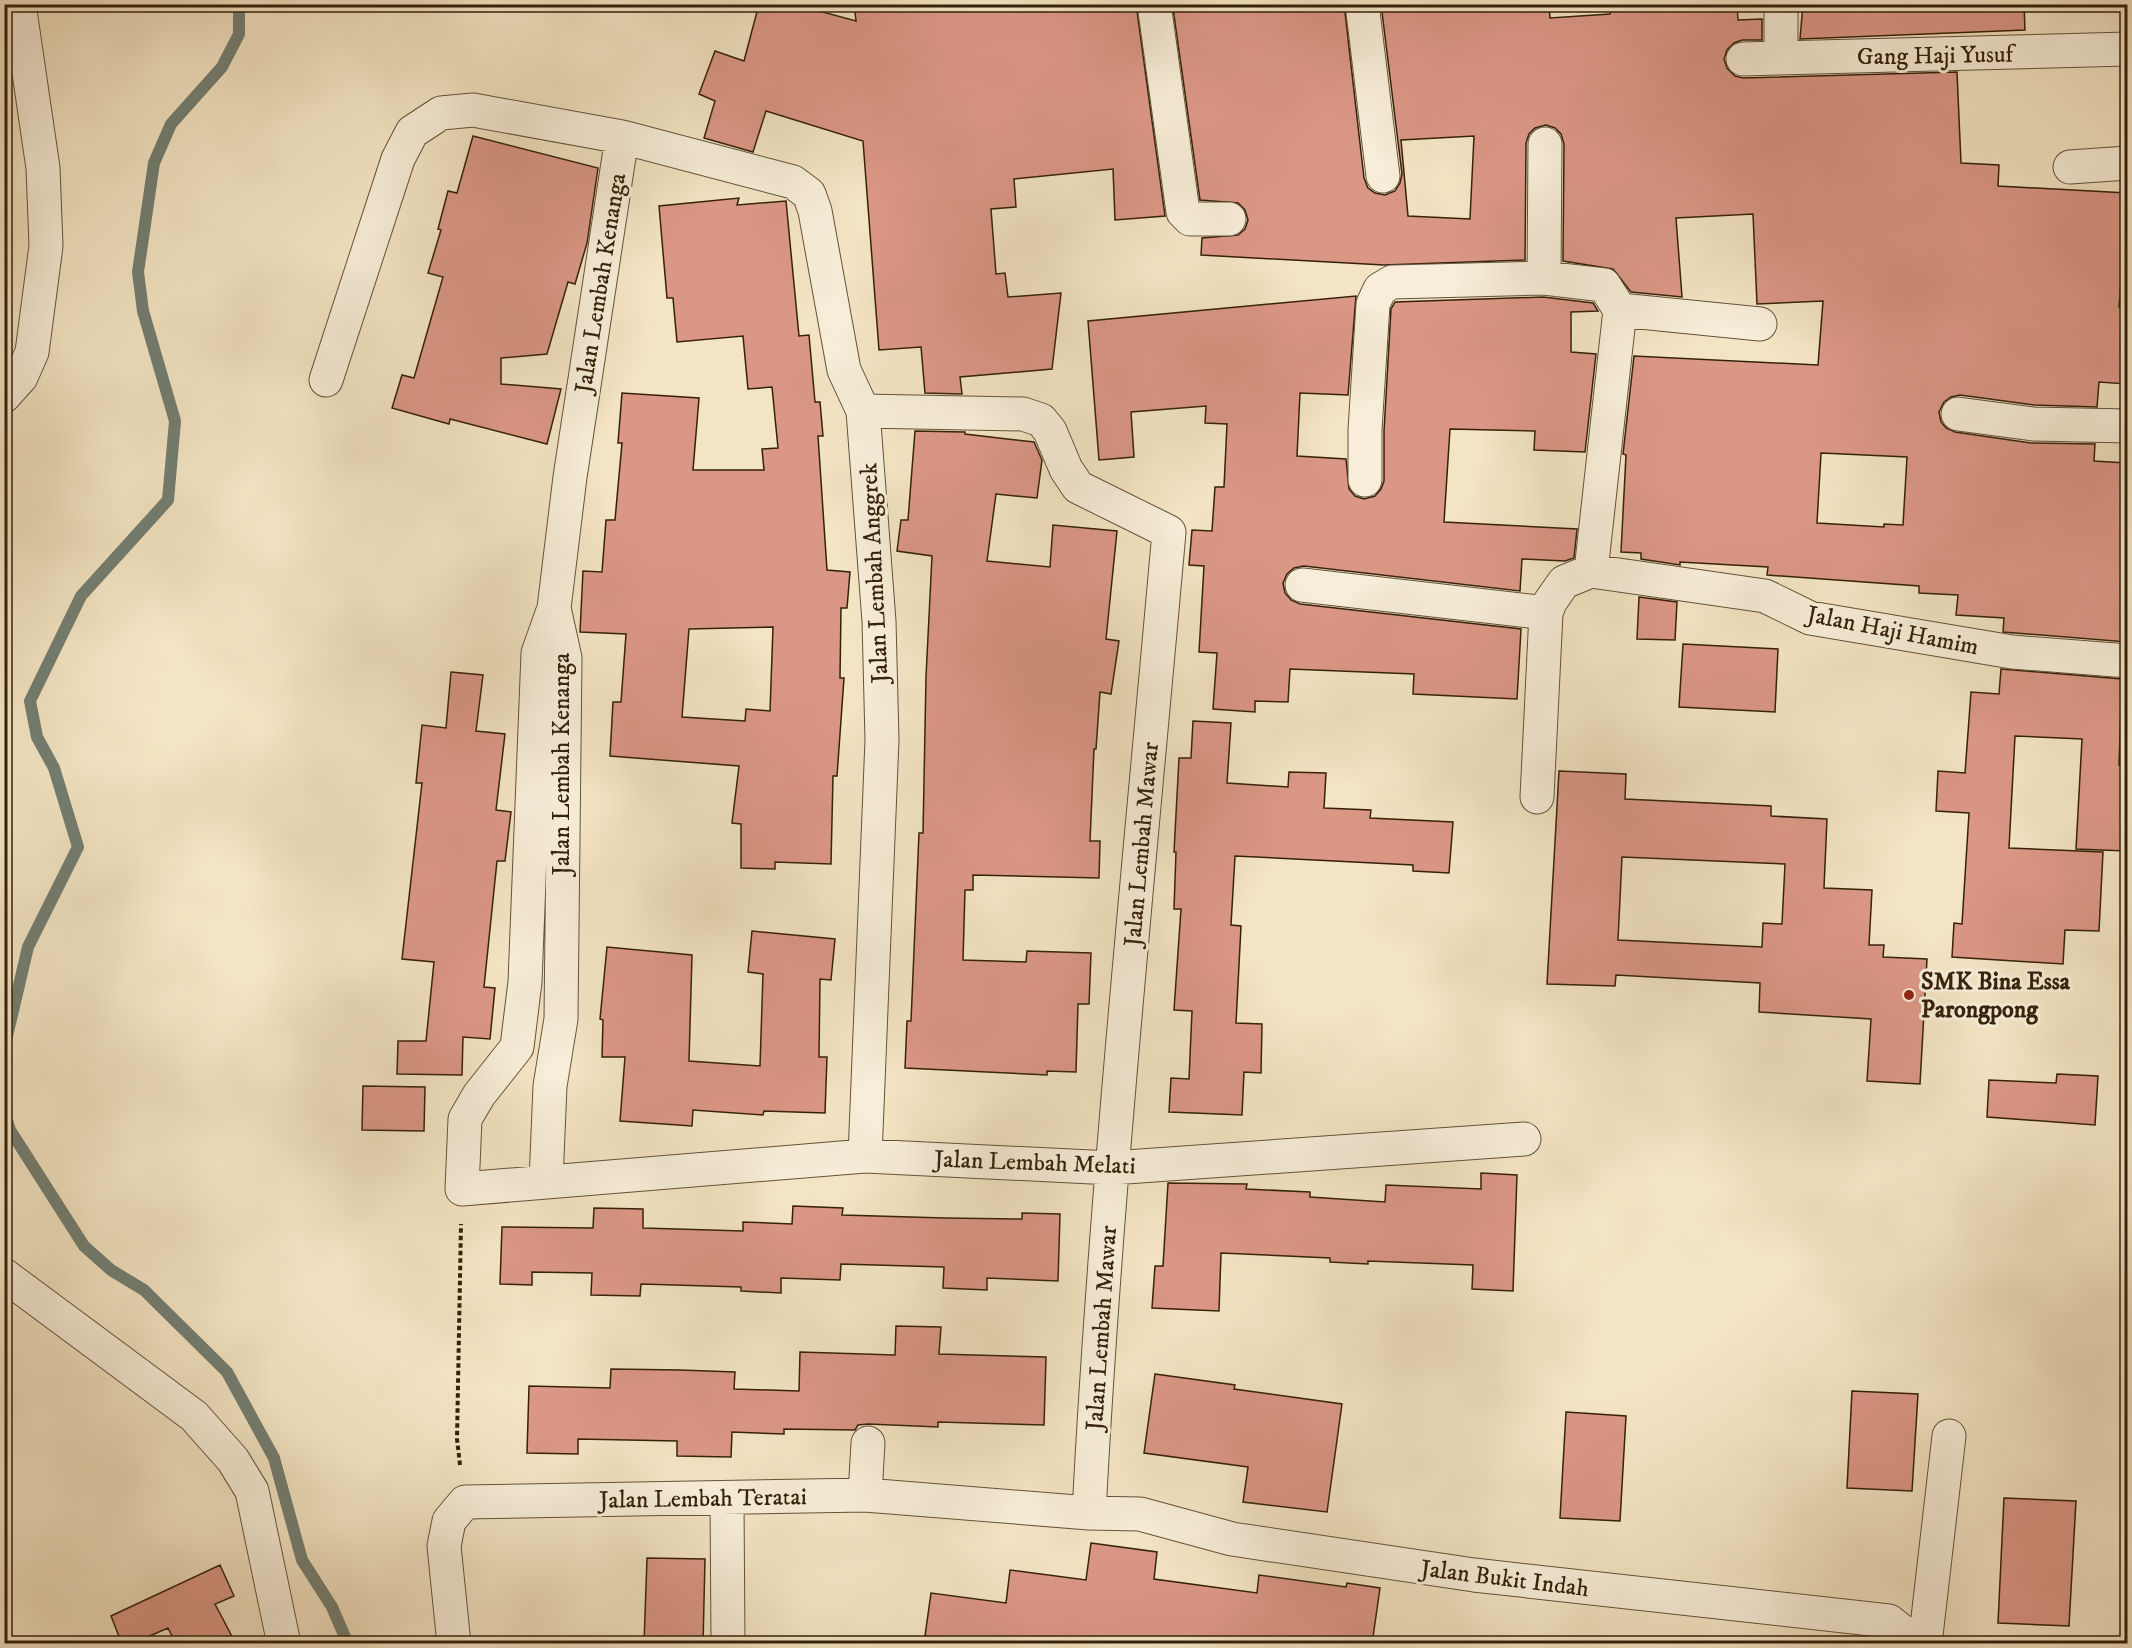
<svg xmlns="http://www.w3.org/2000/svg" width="2132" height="1648" viewBox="0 0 2132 1648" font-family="'IM FELL DW Pica',serif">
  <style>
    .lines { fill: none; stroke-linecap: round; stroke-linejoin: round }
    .stream { stroke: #737f73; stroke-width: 12 }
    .building { fill: #db9786; stroke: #35210b; stroke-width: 1.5; fill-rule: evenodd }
    .minor-casing { stroke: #645239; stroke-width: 35 }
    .path { stroke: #35210b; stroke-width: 4; stroke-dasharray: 4.5 3; stroke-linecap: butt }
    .minor { stroke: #f7edd8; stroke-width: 33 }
    .poi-dot { fill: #8f2418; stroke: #f7edd8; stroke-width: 2 }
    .labels { text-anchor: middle; stroke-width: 6; stroke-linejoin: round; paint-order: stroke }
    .street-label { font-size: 24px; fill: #35210b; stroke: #f7edd8 }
    .poi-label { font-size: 24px; font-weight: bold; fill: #35210b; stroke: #f7edd8; text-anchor: start }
  </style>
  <rect width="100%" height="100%" fill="#f3e4c3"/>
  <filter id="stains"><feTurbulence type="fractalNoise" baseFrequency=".00333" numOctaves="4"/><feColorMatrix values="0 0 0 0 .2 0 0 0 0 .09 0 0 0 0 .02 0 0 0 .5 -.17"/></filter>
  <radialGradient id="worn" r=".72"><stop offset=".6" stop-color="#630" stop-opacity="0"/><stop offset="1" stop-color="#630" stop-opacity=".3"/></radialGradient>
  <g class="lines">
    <path class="stream" d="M 4,1049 L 28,947 L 78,847 L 54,768 L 37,737 L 30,701 L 81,596 L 168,500 L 175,421 L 143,311 L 138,272 L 154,163 L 171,124 L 222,67 L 239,34 L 239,4
      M 4,1111 L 10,1130 L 84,1246 L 111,1270 L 144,1290 L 227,1372 L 274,1458 L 302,1560 L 332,1607 L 348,1644"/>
  </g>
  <path class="building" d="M 759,4 L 793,4 L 856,21 L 854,4 L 1136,4 L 1165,216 L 1115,220 L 1113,169 L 1014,179 L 1016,207 L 991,209 L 996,274 L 1005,273 L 1008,297 L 1061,293 L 1052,369 L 960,377 L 962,394 L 925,393 L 921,347 L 879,350 L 863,141 L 766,111 L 753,152 L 704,138 L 715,101 L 699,94 L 715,51 L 744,61 Z
    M 1212,4 L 1344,4 L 1364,178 L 1368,188 L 1375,193 L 1385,195 L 1395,191 L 1400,183 L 1402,174 L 1381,4 L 1549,4 L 1550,18 L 1610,14 L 1610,4 L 1737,4 L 1738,20 L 1762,19 L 1762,40 L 1742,40 L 1734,43 L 1727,50 L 1724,59 L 1727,68 L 1735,76 L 1743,78 L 1957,72 L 1961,163 L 1999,165 L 1998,186 L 2127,193 L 2127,239 L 2124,239 L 2119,307 L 2127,308 L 2127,384 L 2099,382 L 2097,407 L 2034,405 L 1960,395 L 1951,397 L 1944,402 L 1939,412 L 1941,422 L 1946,428 L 1955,432 L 2031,443 L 2095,444 L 2094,461 L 2127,463 L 2127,642 L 2003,632 L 2004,618 L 1956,615 L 1958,595 L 1919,593 L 1919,586 L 1767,575 L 1768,567 L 1680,562 L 1680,565 L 1641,559 L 1641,553 L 1621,552 L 1626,455 L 1623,454 L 1634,356 L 1818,365 L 1823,301 L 1757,304 L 1753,214 L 1676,218 L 1682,297 L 1631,292 L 1613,269 L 1563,261 L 1564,144 L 1561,134 L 1555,128 L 1546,125 L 1535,128 L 1529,134 L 1526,143 L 1525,260 L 1384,265 L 1201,255 L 1202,238 L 1238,235 L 1245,229 L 1248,220 L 1245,210 L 1238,203 L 1200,200 L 1173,8 ZM 1474,136 L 1470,219 L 1408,216 L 1401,140 ZM 1821,453 L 1907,457 L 1903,525 L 1884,524 L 1884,527 L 1817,523 Z
    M 1803,4 L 2024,4 L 2025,30 L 1800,39 Z
    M 473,136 L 598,168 L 587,243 L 575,284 L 568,282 L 547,354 L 501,358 L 501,384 L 561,389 L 547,444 L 450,419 L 449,424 L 392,408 L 402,375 L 414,378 L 443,277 L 428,273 L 441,230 L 438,229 L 448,191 L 457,193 Z
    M 739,198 L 737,205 L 786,201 L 799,336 L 809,335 L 815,402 L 820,402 L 823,436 L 818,436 L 827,570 L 850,572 L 847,608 L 841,608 L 840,678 L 844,678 L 837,776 L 833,776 L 831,864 L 775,862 L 775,869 L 741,868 L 741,824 L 732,823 L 739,766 L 610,756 L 613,702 L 621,702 L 626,634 L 580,632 L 583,571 L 602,572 L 606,520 L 615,520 L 622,443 L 618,443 L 622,393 L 699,398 L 693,470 L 764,470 L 762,449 L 778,448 L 772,387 L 748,389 L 743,336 L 677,342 L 673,298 L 667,298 L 659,206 ZM 773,627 L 770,711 L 746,709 L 745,721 L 682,717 L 689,629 Z
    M 1356,296 L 1348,395 L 1300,393 L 1297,456 L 1346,459 L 1349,489 L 1355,496 L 1364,499 L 1375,496 L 1381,489 L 1384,481 L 1384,431 L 1391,309 L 1395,302 L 1543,297 L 1593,303 L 1598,311 L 1571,312 L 1571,352 L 1596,354 L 1585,452 L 1534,450 L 1535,431 L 1450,429 L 1444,522 L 1577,529 L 1574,558 L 1565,561 L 1522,559 L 1520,591 L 1304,566 L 1294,568 L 1287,574 L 1283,583 L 1285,593 L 1291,600 L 1300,604 L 1521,629 L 1517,699 L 1413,694 L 1414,674 L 1290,669 L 1288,702 L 1255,701 L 1255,712 L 1213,709 L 1217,653 L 1199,652 L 1204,566 L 1189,565 L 1192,530 L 1212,531 L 1215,487 L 1224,487 L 1227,424 L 1205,423 L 1206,406 L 1131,412 L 1134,457 L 1099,460 L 1088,321 Z
    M 915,431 L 965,432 L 965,434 L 1034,442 L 1042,460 L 1037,498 L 996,494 L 987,561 L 1050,567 L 1053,525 L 1117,531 L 1106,639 L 1119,641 L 1111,694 L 1100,692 L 1096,749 L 1094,749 L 1090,841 L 1100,841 L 1099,878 L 973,875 L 973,890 L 965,890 L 963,960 L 1026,962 L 1027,951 L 1091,953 L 1089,1004 L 1078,1004 L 1076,1072 L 1047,1071 L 1047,1075 L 905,1068 L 907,1021 L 911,1021 L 919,833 L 923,833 L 926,677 L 932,556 L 897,551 L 901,520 L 908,520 Z
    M 1639,597 L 1677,602 L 1675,640 L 1637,639 Z
    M 1683,644 L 1778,649 L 1775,712 L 1679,707 Z
    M 2001,669 L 2122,679 L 2119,765 L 2127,765 L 2127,851 L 2076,849 L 2082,739 L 2015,736 L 2009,848 L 2103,852 L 2099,931 L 2065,930 L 2063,964 L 1952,957 L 1954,923 L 1962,924 L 1969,813 L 1936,811 L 1938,771 L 1965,773 L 1971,692 L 1999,694 Z
    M 451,672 L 483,675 L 476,731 L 505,734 L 496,810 L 511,812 L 505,861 L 497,861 L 484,987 L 495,988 L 490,1039 L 463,1037 L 462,1075 L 397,1074 L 398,1041 L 426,1041 L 434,962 L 402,959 L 422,783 L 416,783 L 422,725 L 446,728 Z
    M 1193,721 L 1231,723 L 1227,783 L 1288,787 L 1289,772 L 1326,773 L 1324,808 L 1371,810 L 1370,818 L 1453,822 L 1449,873 L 1413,871 L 1413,865 L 1235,856 L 1231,925 L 1241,926 L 1236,1023 L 1262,1024 L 1261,1073 L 1244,1072 L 1242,1115 L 1169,1112 L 1171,1078 L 1189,1079 L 1192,1011 L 1174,1010 L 1181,909 L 1174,909 L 1176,852 L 1174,852 L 1179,758 L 1191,758 Z
    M 1559,771 L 1626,774 L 1625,799 L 1771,806 L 1771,816 L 1827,819 L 1824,888 L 1872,890 L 1869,945 L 1884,945 L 1883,957 L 1927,959 L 1920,1084 L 1867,1081 L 1871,1019 L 1759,1012 L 1760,983 L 1616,975 L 1615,986 L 1547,984 ZM 1622,857 L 1785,864 L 1782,924 L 1763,923 L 1762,947 L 1618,940 Z
    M 752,931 L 835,939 L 831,980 L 820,979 L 819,1057 L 827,1057 L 825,1113 L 764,1111 L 763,1115 L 693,1110 L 692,1126 L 620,1121 L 625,1057 L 602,1057 L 603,1020 L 600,1019 L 607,947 L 692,955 L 689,1061 L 760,1066 L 763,974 L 748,972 Z
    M 2057,1074 L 2098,1076 L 2095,1125 L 1987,1117 L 1989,1080 L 2056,1083 Z
    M 363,1086 L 425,1087 L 424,1131 L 362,1130 Z
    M 1481,1173 L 1517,1175 L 1513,1291 L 1472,1289 L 1473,1265 L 1368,1261 L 1368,1264 L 1330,1262 L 1330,1258 L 1221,1253 L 1219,1311 L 1152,1308 L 1155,1266 L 1163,1266 L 1168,1183 L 1247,1184 L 1246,1189 L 1310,1192 L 1310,1197 L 1385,1202 L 1386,1185 L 1481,1189 Z
    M 793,1206 L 843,1208 L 842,1215 L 945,1218 L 1022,1219 L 1022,1213 L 1060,1214 L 1058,1281 L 987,1278 L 987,1290 L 943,1288 L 944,1267 L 841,1264 L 840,1280 L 781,1278 L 781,1293 L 741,1291 L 741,1287 L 641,1284 L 640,1296 L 591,1295 L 592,1273 L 532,1272 L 532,1285 L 500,1284 L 502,1227 L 593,1228 L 594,1208 L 643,1209 L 643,1228 L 743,1231 L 743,1222 L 792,1224 Z
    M 896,1326 L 941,1327 L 939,1354 L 1046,1357 L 1044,1425 L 938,1422 L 938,1427 L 868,1424 L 858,1425 L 855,1430 L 784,1429 L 784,1434 L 732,1432 L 731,1457 L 677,1456 L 677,1441 L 578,1439 L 578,1454 L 527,1453 L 529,1386 L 610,1388 L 611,1369 L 680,1370 L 735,1372 L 734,1389 L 799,1391 L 800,1352 L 895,1355 Z
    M 1155,1374 L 1235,1385 L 1234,1389 L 1342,1404 L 1327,1512 L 1243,1502 L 1248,1467 L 1144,1453 Z
    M 1852,1391 L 1918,1394 L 1912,1491 L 1847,1488 Z
    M 1566,1412 L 1626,1416 L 1620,1521 L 1560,1518 Z
    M 2004,1498 L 2076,1501 L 2069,1626 L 1998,1623 Z
    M 1091,1543 L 1157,1552 L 1154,1579 L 1257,1593 L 1259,1575 L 1346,1587 L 1347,1583 L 1380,1588 L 1372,1644 L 979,1644 L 925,1636 L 931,1593 L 1006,1603 L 1010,1570 L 1086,1580 Z
    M 647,1558 L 705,1559 L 703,1644 L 644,1644 Z
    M 220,1565 L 234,1596 L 215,1604 L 236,1644 L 176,1644 L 168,1628 L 131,1644 L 122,1644 L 111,1616 Z"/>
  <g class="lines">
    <g class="minor-casing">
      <path id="minor" d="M 1154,4 L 1183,212 L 1190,219 L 1229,219
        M 1362,4 L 1383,176
        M 1781,4 L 1781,58
        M 1743,59 L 2128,49
        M 2070,167 L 2128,163
        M 1544,278 L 1545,144
        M 1620,310 L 1760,324
        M 326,380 L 398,159 L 412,132 L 441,113 L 473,110 L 622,137 L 793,182 L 809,194 L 815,211 L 844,370 L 863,411 L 879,621 L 882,740 L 865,1156
        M 4,396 L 21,377 L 32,352 L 46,246 L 43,168 L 19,4
        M 863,411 L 1023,414 L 1041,420 L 1050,431 L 1066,469 L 1078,487 L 1169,532 C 1140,859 1106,1185 1089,1513
        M 1958,414 L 2033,424 L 2128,426
        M 1365,480 L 1365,430 L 1373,304 L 1380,289 L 1392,282 L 1544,278 L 1604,285 L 1620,310 L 1591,571
        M 1302,585 L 1546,613
        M 554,608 L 538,653 L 525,982 L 517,1047 L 479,1095 L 465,1119 L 462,1189 L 865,1156 L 1112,1168 L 1524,1139
        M 1537,797 L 1546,613 L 1550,602 L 1564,582 L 1591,571 L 1765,596 L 1810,618 L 2012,652 L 2128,661
        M 546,1181 L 550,1086 L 561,1019 L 565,658 L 554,608 L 570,477 L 622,137
        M 4,1275 L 194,1416 L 233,1460 L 252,1491 L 284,1644
        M 865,1495 L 868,1443
        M 727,1499 L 728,1644
        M 454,1644 L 444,1546 L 449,1521 L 465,1502 L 865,1495 L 1089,1513 L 1140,1514 L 1232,1539 L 1474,1575 L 1889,1621 L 1918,1644
        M 1925,1644 L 1949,1436"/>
    </g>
    <path class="path" d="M 460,1465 L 457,1439 L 461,1224"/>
    <use href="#minor" class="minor"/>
  </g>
  <circle class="poi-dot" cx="1909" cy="995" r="6"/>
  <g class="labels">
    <g class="street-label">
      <text transform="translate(1935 55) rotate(-1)" y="8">Gang Haji Yusuf</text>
      <text transform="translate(600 283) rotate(-81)" y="8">Jalan Lembah Kenanga</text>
      <text transform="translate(874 573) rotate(-93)" y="8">Jalan Lembah Anggrek</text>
      <text transform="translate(1893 630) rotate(11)" y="8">Jalan Haji Hamim</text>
      <text transform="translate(561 764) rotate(-90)" y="8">Jalan Lembah Kenanga</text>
      <text transform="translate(1141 844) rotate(-85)" y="8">Jalan Lembah Mawar</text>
      <text transform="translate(1035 1162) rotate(2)" y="8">Jalan Lembah Melati</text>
      <text transform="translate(1101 1328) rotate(-86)" y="8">Jalan Lembah Mawar</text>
      <text transform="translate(703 1498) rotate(-1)" y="8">Jalan Lembah Teratai</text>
      <text transform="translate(1505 1578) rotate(7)" y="8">Jalan Bukit Indah</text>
    </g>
    <g class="poi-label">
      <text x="1921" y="989">SMK Bina Essa<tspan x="1921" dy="28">Parongpong</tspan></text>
    </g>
  </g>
  <rect width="2132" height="1648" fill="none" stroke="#f3e4c3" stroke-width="24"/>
  <rect x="6" y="6" width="2120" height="1636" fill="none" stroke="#35210b" stroke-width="3"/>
  <rect x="12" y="12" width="2108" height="1624" fill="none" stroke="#35210b" stroke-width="1.5"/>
  <rect width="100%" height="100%" filter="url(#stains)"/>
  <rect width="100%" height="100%" fill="url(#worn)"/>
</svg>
